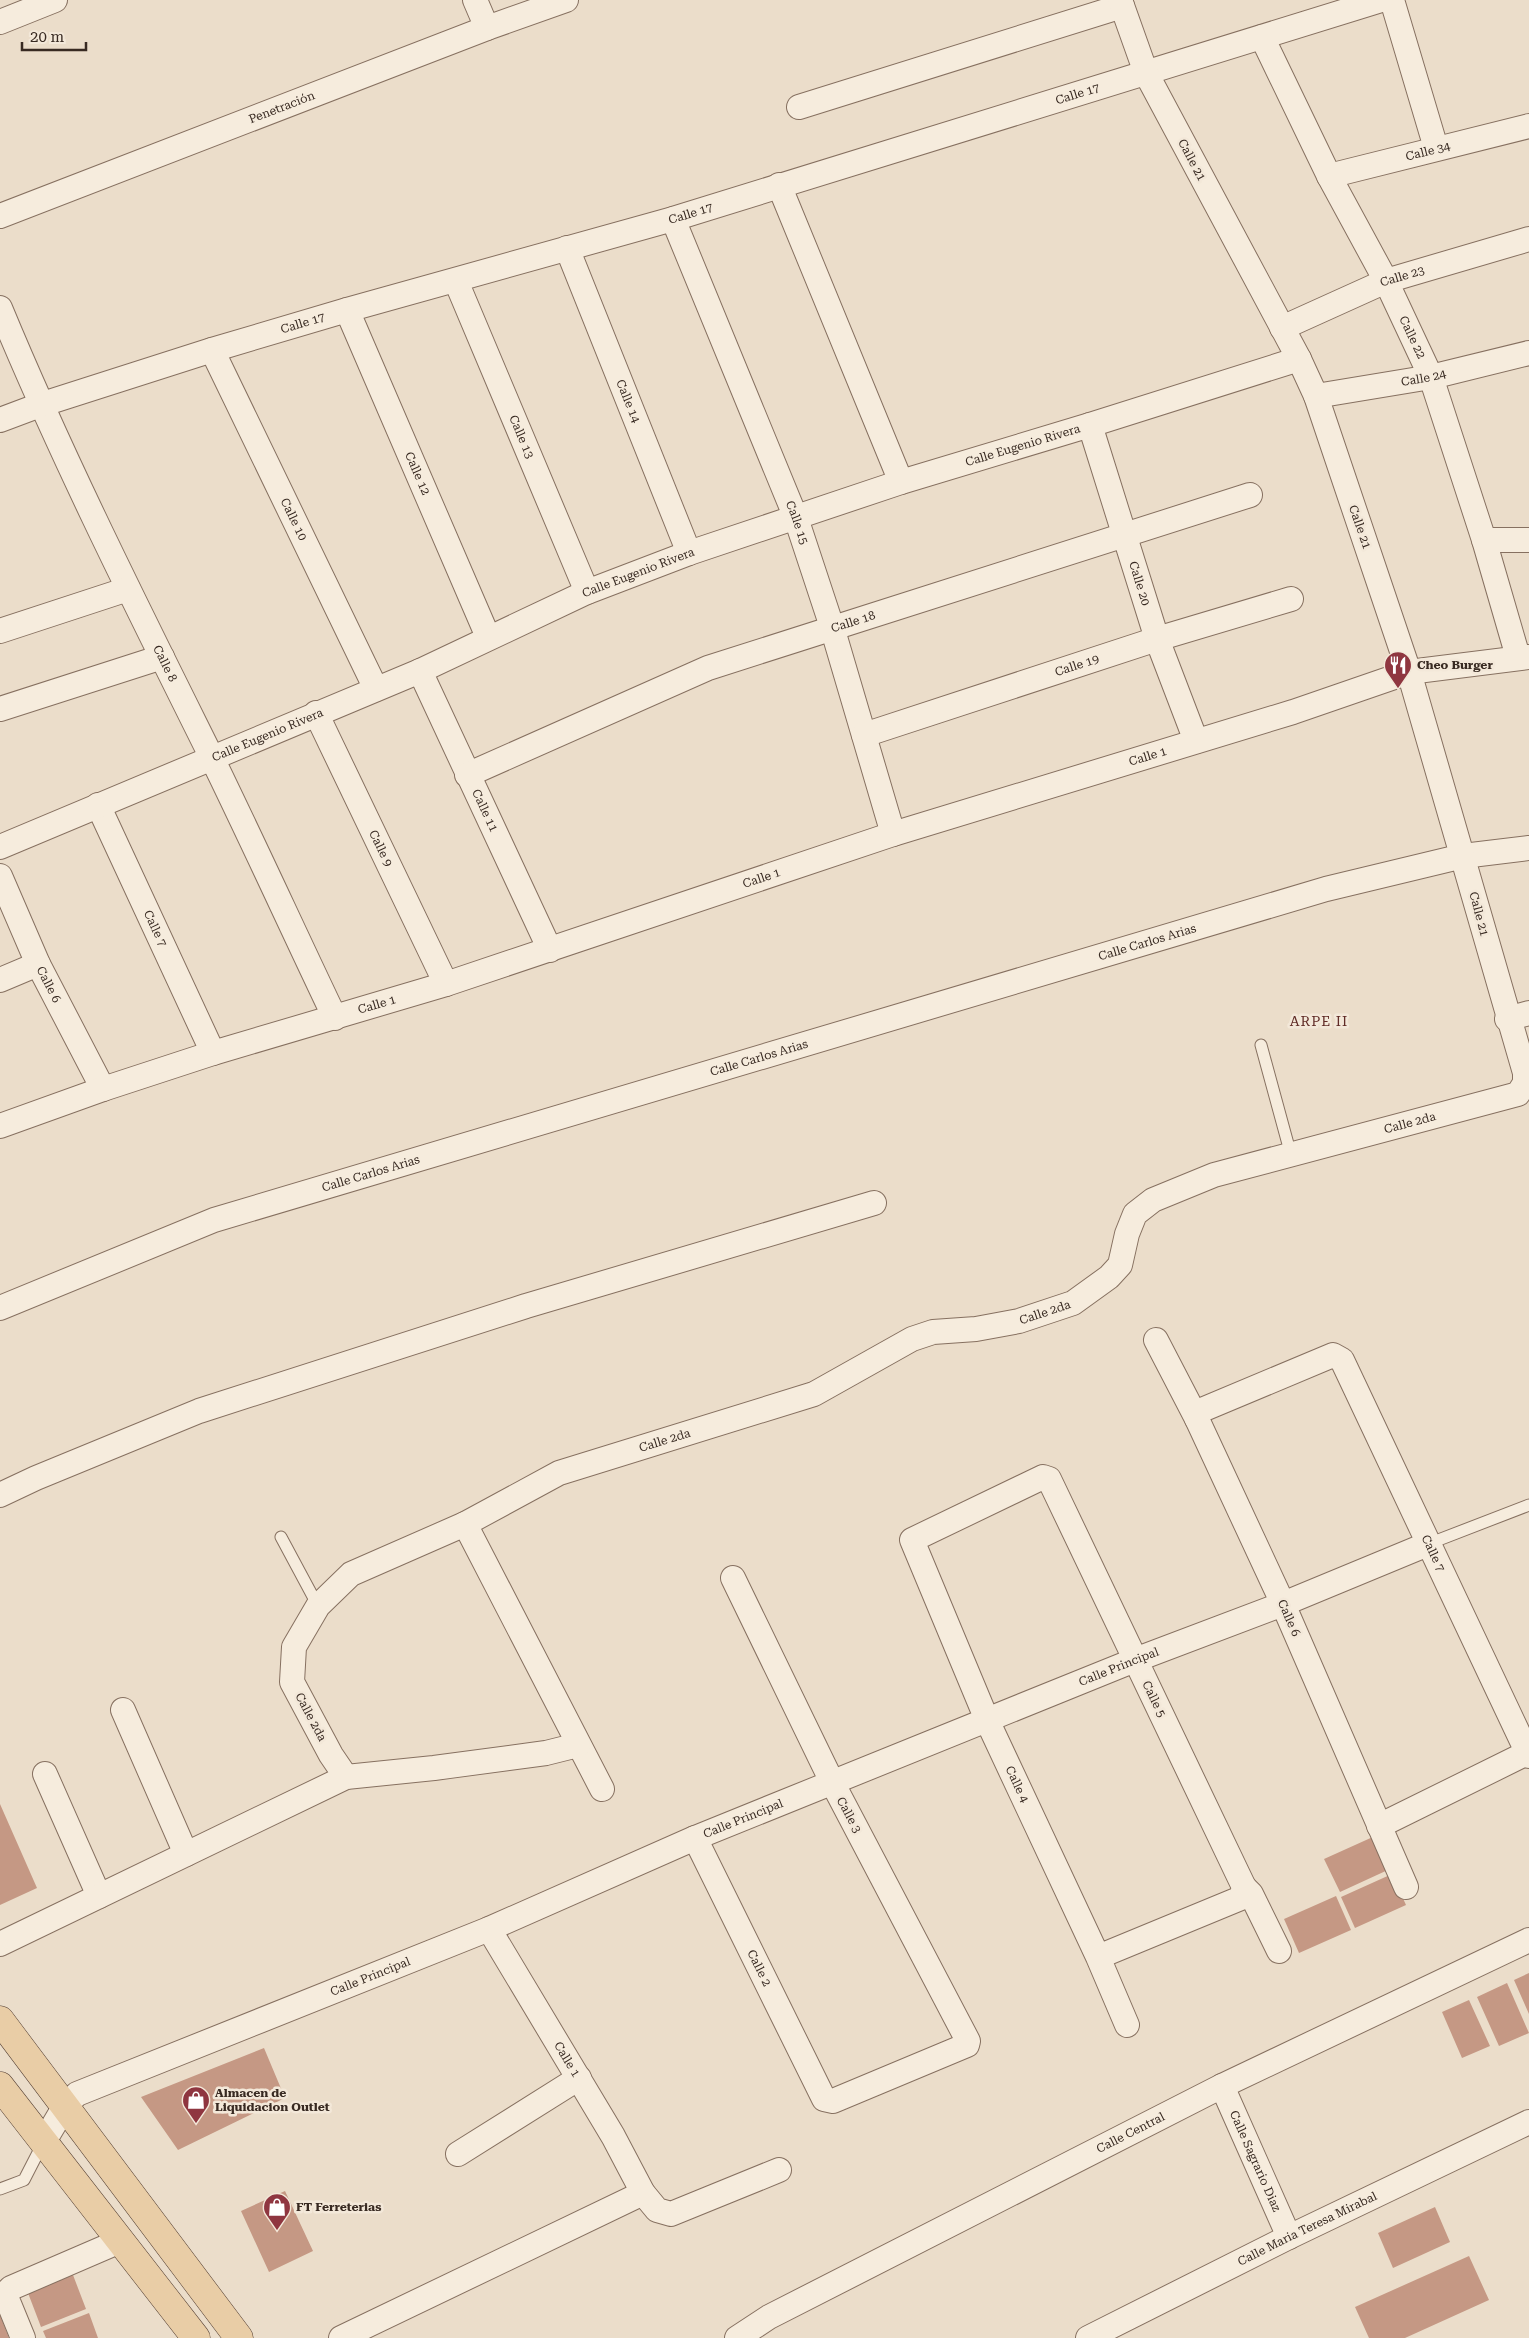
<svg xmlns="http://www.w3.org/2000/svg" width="1529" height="2338" viewBox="0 0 1529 2338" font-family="'Roboto Serif',serif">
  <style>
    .building { fill: #c59884 }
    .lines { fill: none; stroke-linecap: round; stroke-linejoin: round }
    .service-casing { stroke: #867060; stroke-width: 13 }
    .minor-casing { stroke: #867060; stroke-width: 26 }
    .primary-casing { stroke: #543f33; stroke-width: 29 }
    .service { stroke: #f6ecdd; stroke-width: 11 }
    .minor { stroke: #f6ecdd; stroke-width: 24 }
    .primary { stroke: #e9cda6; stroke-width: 28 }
    .labels { text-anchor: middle; stroke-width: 5; stroke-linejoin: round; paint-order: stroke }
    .street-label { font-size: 12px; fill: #382a22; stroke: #f3e8d9 }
    .poi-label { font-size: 12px; font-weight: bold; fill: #382a22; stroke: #f3e8d9; text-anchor: start }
    .neighbourhood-label { font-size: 14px; letter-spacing: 1px; fill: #602b26; stroke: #f3e8d9 }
  </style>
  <rect width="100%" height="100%" fill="#ebddca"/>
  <path class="building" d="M 0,1804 L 37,1888 L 0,1905 Z
    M 1375,1836 L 1390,1869 L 1340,1892 L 1324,1859 Z
    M 1392,1874 L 1406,1905 L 1355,1928 L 1341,1897 Z
    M 1336,1896 L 1351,1930 L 1299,1953 L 1284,1919 Z
    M 1529,1973 L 1529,2014 L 1514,1980 Z
    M 1507,1983 L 1529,2033 L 1499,2046 L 1477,1997 Z
    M 1469,2000 L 1490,2046 L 1462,2058 L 1442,2012 Z
    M 264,2048 L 285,2098 L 178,2150 L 141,2097 Z
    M 285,2191 L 313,2251 L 269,2272 L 241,2211 Z
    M 1435,2207 L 1450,2242 L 1393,2268 L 1378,2233 Z
    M 1469,2256 L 1489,2300 L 1405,2338 L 1369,2338 L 1355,2307 Z
    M 73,2275 L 86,2309 L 41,2327 L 28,2293 Z
    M 89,2313 L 98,2338 L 46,2338 L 43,2331 Z
    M 0,2315 L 9,2338 L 0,2338 Z"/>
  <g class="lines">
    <g class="service-casing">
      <path id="service" d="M 1261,1045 L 1291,1155
        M 281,1537 L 318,1606
        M 1428,1544 L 1529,1505
        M 0,2189 L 24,2180 L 43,2143"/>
    </g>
    <g class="minor-casing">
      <g id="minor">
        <path d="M 475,0 L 487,28"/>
        <path d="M 1392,0 L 1436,148"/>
        <path d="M 0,22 L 55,0"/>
        <path id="s1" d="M 1262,37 L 1329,176 L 1386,281 L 1431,377 L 1484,540 L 1518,657"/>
        <path d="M 799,107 L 1122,6"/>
        <path id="s2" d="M 1329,176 L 1529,126"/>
        <path d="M 779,185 L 901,482"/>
        <path id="s3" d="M 0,216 L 487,28 L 566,0"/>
        <path id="s4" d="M 673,219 L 796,518 L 832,627 L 893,834"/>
        <path id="s5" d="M 567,248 L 689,553"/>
        <path id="s6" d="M 456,281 L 587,592"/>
        <path id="s7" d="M 0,308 C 63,460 137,607 210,754 C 253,842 293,930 335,1018"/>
        <path id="s8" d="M 347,310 L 488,637"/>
        <path id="s9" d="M 1282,328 L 1386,281 L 1529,239"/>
        <path id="s10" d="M 212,350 L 376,689"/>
        <path id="s11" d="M 1316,396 L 1431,377 L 1529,353"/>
        <path id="s12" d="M 0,420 L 40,405 L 212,350 L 347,310 L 673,219 L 1381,0"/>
        <path id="s13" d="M 1090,425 L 1157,639 L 1196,741"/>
        <path d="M 1484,540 L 1529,540"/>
        <path d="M 0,631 L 128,589"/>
        <path id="s14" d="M 420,671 L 550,950"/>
        <path d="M 0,709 L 162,657"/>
        <path id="s15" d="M 316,713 L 446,984"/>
        <path id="s16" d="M 864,735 L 1157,639 L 1291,599"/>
        <path id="s17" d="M 467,775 L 708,668 L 1250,495"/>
        <path id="s18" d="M 98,805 L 213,1053"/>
        <path id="s19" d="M 0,847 L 420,671 L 587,592 L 689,553 L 901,482 L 1090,425 L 1299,359"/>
        <path id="s20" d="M 0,876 L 38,964 L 103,1089"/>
        <path d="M 0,980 L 38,964"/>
        <path d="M 1507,1019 L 1529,1013"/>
        <path id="s21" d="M 0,1126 L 103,1089 L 213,1053 L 446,984 L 893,834 L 1293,712 L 1409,672 L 1529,657"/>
        <path id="s22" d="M 0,1308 L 214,1220 L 1326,889 L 1463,856 L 1529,848"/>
        <path d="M 1156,1340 L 1197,1419"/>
        <path d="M 0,1495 L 36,1478 L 199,1411 L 526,1306 L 874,1203"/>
        <path d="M 465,1524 L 602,1789"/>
        <path d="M 123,1710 L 186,1854"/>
        <path d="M 45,1774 L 99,1896"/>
        <path id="s23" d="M 346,1777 L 331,1755 L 292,1682 L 294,1647 L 318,1606 L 351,1574 L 465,1524 L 559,1473 L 814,1394 L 912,1339 L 933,1332 L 976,1329 L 1019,1321 L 1073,1303 L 1109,1277 L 1120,1265 L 1127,1234 L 1135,1214 L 1153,1200 L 1214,1175 L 1518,1094 L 1525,1083 L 1525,1073 L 1409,672 L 1316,396 L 1299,359 L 1146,73 L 1120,0"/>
        <path d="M 1379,1826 L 1527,1753"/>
        <path id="s24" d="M 695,1838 L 824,2099 L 833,2101 L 967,2045 L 968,2041 L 832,1782 L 733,1578"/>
        <path d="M 1244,1887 L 1251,1894 L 1279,1951"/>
        <path id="s25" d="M 1406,1887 L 1283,1604 L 1197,1419 L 1197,1412 L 1333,1355 L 1342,1360 L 1529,1756"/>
        <path id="s26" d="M 489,1929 L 613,2136 L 643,2193 L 657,2210 L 671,2214 L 779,2170"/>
        <path d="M 0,1944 L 346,1777 L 434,1768 L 546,1753 L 578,1745"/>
        <path id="s27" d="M 1098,1957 L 1241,1898 L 1244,1887 L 1049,1479 L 1043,1477 L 912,1540 L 987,1720 L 1098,1957 L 1127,2025"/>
        <path id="s28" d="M 1222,2086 L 1289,2237"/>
        <path id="s29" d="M 43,2143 L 65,2106 L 77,2094 L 489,1929 L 695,1838 L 1135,1660 L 1283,1604 L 1428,1544"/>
        <path d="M 458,2154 L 579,2078"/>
        <path d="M 23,2338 L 7,2299 L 7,2292 L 11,2288 L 120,2241"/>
        <path d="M 341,2338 L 643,2193"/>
        <path id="s30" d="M 737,2338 L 769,2317 L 1222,2086 L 1529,1940"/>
        <path id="s31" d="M 1088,2338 L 1289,2237 L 1529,2122"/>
      </g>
    </g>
    <g class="primary-casing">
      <path id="primary" d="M 0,2020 L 239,2338
        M 0,2086 L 196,2338"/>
    </g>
    <use href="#service" class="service"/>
    <use href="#minor" class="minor"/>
    <use href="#primary" class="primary"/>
  </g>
  <defs>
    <g id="restaurant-pin" transform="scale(1.4375)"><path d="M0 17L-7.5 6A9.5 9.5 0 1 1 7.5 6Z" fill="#8f3640" stroke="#f3e8d9"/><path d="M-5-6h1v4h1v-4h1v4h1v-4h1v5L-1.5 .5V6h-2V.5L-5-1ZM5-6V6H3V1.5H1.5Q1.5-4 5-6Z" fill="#fff"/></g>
    <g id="shop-pin" transform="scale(1.4375)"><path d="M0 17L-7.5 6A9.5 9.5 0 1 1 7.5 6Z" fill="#8f3640" stroke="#f3e8d9"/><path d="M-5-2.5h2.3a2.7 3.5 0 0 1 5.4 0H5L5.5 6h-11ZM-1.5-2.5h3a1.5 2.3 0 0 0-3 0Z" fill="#fff"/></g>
  </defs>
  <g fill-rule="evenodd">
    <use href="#restaurant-pin" x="1398" y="665"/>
    <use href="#shop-pin" x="196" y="2100"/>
    <use href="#shop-pin" x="277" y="2207"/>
  </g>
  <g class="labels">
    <g class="street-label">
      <text dy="4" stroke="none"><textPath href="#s12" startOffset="1126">Calle 17</textPath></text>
      <text dy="4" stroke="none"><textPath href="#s3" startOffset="302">Penetración</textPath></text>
      <text dy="4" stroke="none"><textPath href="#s2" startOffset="102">Calle 34</textPath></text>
      <text transform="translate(1192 160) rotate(62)" y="4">Calle 21</text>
      <text dy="4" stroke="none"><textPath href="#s12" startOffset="721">Calle 17</textPath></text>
      <text dy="4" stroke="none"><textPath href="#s9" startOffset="131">Calle 23</textPath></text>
      <text dy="4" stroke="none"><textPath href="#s12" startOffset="318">Calle 17</textPath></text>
      <text dy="4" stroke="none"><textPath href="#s1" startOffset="336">Calle 22</textPath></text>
      <text dy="4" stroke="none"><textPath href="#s11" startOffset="109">Calle 24</textPath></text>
      <text dy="4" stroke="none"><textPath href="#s5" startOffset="165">Calle 14</textPath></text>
      <text dy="4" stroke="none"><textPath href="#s6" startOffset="169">Calle 13</textPath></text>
      <text dy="4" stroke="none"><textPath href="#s19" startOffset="1100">Calle Eugenio Rivera</textPath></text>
      <text dy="4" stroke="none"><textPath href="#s8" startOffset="178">Calle 12</textPath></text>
      <text dy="4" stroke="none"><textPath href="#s10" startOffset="188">Calle 10</textPath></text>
      <text dy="4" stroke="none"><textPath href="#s4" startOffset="328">Calle 15</textPath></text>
      <text transform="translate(1360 527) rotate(71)" y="4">Calle 21</text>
      <text dy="4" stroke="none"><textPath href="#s19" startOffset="695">Calle Eugenio Rivera</textPath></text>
      <text dy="4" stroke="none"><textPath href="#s13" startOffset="166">Calle 20</textPath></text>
      <text dy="4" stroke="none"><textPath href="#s17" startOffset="416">Calle 18</textPath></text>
      <text dy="4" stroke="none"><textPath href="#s7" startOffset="392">Calle 8</textPath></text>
      <text dy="4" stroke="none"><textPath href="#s16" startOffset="224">Calle 19</textPath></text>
      <text dy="4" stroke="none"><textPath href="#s19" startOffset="290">Calle Eugenio Rivera</textPath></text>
      <text dy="4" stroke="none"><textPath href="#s21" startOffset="1206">Calle 1</textPath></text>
      <text dy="4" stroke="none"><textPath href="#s14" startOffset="154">Calle 11</textPath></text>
      <text dy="4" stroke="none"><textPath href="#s15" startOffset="150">Calle 9</textPath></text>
      <text dy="4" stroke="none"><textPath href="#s21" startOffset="801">Calle 1</textPath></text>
      <text transform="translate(1479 914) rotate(75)" y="4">Calle 21</text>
      <text dy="4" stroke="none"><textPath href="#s18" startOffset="136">Calle 7</textPath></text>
      <text dy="4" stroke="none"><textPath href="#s22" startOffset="1205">Calle Carlos Arias</textPath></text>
      <text dy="4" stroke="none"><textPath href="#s20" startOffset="119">Calle 6</textPath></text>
      <text dy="4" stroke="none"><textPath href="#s21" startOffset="396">Calle 1</textPath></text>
      <text dy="4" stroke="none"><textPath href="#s22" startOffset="800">Calle Carlos Arias</textPath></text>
      <text dy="4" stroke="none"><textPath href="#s23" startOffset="1420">Calle 2da</textPath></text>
      <text dy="4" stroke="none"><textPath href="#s22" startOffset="395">Calle Carlos Arias</textPath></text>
      <text dy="4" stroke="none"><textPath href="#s23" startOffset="985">Calle 2da</textPath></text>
      <text dy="4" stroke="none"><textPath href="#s23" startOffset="580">Calle 2da</textPath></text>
      <text dy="4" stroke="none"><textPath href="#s25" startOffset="891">Calle 7</textPath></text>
      <text transform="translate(1289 1618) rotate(66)" y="4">Calle 6</text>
      <text dy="4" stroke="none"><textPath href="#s29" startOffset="1186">Calle Principal</textPath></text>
      <text transform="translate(1154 1699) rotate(64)" y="4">Calle 5</text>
      <text transform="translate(311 1717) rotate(62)" y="4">Calle 2da</text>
      <text dy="4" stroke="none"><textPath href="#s27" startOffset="1036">Calle 4</textPath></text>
      <text transform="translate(849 1815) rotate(62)" y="4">Calle 3</text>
      <text dy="4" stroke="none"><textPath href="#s29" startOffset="781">Calle Principal</textPath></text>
      <text dy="4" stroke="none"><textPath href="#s24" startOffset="145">Calle 2</textPath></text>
      <text dy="4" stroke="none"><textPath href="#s29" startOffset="376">Calle Principal</textPath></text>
      <text dy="4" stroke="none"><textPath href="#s26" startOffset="152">Calle 1</textPath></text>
      <text dy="4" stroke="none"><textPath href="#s30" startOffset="444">Calle Central</textPath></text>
      <text dy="4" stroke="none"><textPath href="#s28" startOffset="82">Calle Sagrario Diaz</textPath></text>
      <text dy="4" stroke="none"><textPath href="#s31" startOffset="245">Calle Maria Teresa Mirabal</textPath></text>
    </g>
    <g class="poi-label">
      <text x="1417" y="669">Cheo Burger</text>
      <text x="215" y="2097">Almacen de<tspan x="215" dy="14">Liquidacion Outlet</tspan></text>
      <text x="296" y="2211">FT Ferreterias</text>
    </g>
    <g class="neighbourhood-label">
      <text x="1319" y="1026">ARPE II</text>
    </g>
  </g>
  <path d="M22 42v8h64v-8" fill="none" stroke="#382a22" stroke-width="2.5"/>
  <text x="30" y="42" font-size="15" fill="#382a22" stroke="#f3e8d9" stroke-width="4" paint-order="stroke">20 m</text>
</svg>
